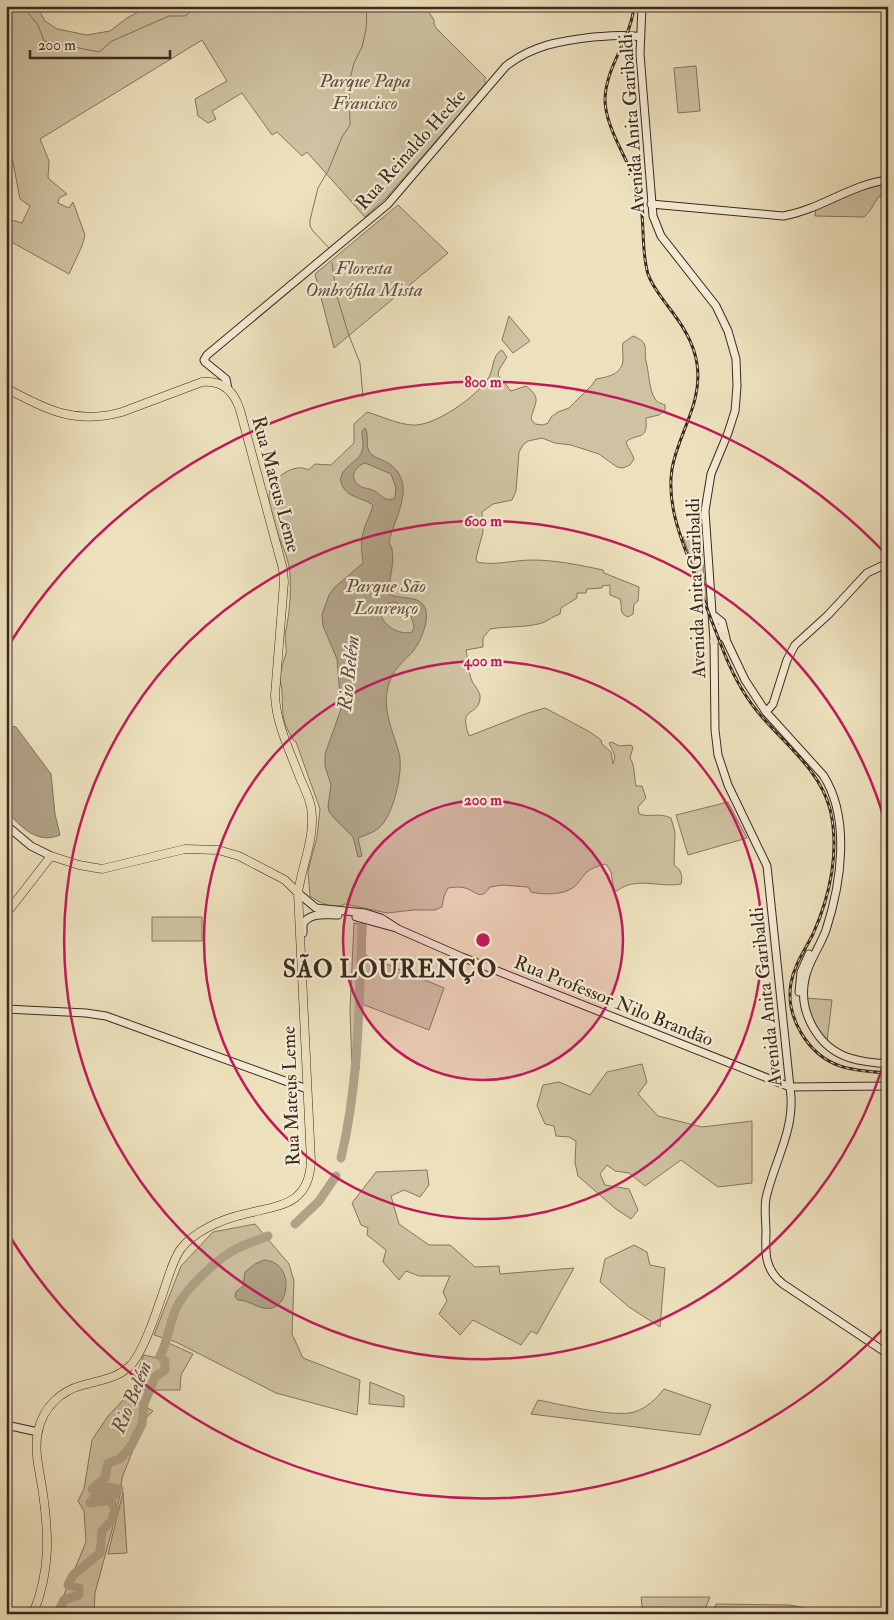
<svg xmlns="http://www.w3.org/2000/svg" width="894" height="1620" viewBox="0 0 894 1620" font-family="'IM FELL Double Pica',serif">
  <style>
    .green { fill: #cfc2a2; stroke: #867560 }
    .water { fill: #b1a287; stroke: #82715d; fill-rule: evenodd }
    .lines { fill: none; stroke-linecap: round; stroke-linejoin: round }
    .stream { stroke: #82715d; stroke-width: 1 }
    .river { stroke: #b1a287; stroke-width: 9 }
    .secondary-casing { stroke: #3c281f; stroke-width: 9 }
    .primary-casing { stroke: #3c281f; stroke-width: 9 }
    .secondary { stroke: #f3ecd4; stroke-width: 7 }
    .primary { stroke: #ede1bd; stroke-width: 8 }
    .rail-casing { stroke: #3c281f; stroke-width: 3 }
    .rail { stroke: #f3ecd4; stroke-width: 1; stroke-dasharray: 4; stroke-linecap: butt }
    .ring { fill: none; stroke: #c2185b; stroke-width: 2.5 }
    .labels { text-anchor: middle; stroke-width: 4.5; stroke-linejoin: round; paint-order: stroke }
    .park-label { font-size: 19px; font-style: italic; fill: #614e40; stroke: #f3ecd4 }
    .street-label { font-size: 19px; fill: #3c281f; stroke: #f3ecd4 }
    .water-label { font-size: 20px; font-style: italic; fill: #5f4d3e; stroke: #f3ecd4 }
    .district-label { font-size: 24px; font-weight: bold; letter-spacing: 1px; fill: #3c281f; stroke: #f3ecd4 }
    .centre { fill: #c2185b; stroke: #f3ecd4; stroke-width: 2.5 }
    .ring-label { font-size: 15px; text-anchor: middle; font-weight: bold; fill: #c2185b; stroke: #f3ecd4; stroke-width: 4.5; stroke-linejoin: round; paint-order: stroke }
  </style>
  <rect width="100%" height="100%" fill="#ede1bd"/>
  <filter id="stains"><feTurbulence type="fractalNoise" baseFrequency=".004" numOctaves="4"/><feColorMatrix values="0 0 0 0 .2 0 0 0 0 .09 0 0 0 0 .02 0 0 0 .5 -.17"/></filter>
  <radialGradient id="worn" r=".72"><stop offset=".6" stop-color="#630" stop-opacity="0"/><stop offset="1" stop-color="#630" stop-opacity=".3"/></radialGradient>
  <path class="green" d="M 6,6 L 32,6 L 40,12 L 45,21 L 57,29 L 87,35 L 110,31 L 127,18 L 149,6 L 425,6 L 434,20 L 434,24 L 436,28 L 486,78 L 484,80 L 486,83 L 388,196 L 365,217 L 307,152 L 302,156 L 277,132 L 272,135 L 242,93 L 212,111 L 216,119 L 208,123 L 198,116 L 195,99 L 227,81 L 202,40 L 40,139 L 49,161 L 48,178 L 67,194 L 59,198 L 58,203 L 69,208 L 73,202 L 85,235 L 82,246 L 69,274 L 6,239 L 6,222 L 12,220 L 22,223 L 30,206 L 20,199 L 11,152 L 6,143 Z
    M 696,66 L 700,111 L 678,113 L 674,68 Z
    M 888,182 L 888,195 L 879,196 L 869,212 L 864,217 L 815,216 L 816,208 L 868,187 Z
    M 398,205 L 448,253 L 334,348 L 315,274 Z
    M 509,316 L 530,341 L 513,353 L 502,340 Z
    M 633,336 C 651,343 643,349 646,361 C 649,372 649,390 655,399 C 658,403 661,403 665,405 L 665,410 L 659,415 L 646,418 C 648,442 638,432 626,442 C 628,449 632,452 634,459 L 630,465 L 623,468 L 617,467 L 599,454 L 571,445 L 555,443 L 542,438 L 528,441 L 523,445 L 519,452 L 516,491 L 512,500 L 493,504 L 482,512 L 483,532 L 476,558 L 477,562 C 494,566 514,560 532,560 C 556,560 579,565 603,570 L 604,573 L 639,587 L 638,601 L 634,604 L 633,614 L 628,617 C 618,613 623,608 620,599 L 610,595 L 610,585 L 602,586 L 602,588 L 587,589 L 586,593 L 577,593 L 577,598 L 561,608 L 560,614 C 553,616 548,621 542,623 C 525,628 507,626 490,629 L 483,638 L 483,647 L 466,650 C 468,660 468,672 472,681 C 475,687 481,692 480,699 C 477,718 458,705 469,736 L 528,713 L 545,708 L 590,732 L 601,740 L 602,744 L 611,752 L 613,764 C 617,755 613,752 609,743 L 612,742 L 619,746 L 631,745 L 633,747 L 630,758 C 635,765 634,777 636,786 L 642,786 L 646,798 L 638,807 L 639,814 C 650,818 658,812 671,818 L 675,832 L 674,865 C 681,869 683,876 681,884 C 660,888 635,876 617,891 L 614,890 L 611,872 L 606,864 C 598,866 590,868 585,874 C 581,878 579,883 574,887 C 564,895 544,895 531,892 L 528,887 L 502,885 L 490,887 C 483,897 480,896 470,890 C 463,886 456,887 448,888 L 444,896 L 442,907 L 435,910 L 413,910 L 387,913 L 345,904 C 334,910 320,903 310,896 L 308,871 L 317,837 L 320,809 L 296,742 L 294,741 C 281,720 283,715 282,691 C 282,687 280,684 280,680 C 280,671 283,662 286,654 C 287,648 285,641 285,635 C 285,631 287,628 287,624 C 290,609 291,590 290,575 C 289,546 263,520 270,490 C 273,478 295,462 308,470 L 315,464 L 331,465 L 354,443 L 354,424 L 367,412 C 381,416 397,424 412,425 C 434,427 478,396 489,377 C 494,368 492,355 502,350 L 507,357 L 499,370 L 498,375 L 511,391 L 526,386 C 543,399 534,403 531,419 L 535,424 L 543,425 L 548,423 L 551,417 L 558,412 L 569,408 L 592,385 L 596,379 C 608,377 623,374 623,359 C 623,353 622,349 623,343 Z
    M 700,534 L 707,605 L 683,537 Z
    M 728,802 L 747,838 L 688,855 L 676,815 Z
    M 152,917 L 202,917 L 202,941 L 152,941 Z
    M 354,923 L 366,925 L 365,955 L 444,988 L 429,1030 L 362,1004 L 359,1070 L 352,1071 L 350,1009 Z
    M 806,998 L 832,1000 L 827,1042 L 813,1022 Z
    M 642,1064 L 647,1082 L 638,1094 L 658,1116 L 702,1127 L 752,1121 L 752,1183 L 718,1187 L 681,1160 L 645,1186 L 629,1173 L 615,1171 L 607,1165 L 600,1174 L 605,1185 L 629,1189 L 638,1210 L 631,1219 L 616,1209 L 578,1176 L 575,1163 L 576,1141 L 569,1137 L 556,1136 L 554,1126 L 545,1124 L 537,1106 L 543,1085 L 559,1082 L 590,1095 L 607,1072 Z
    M 427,1170 L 429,1185 L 420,1197 L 404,1190 L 391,1196 L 399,1224 L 429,1245 L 450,1245 L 475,1267 L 499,1266 L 500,1274 L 574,1268 L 537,1334 L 531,1331 L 521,1345 L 473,1320 L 460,1335 L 439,1314 L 447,1301 L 443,1292 L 450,1276 L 419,1276 L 406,1271 L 399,1280 L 383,1262 L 386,1250 L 367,1235 L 368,1228 L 361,1225 L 352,1203 L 376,1172 Z
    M 255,1224 L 289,1264 L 294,1281 L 292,1334 L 303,1358 L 360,1380 L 357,1415 L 276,1393 L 176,1342 L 154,1335 L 181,1266 L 213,1232 Z
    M 634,1245 L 647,1252 L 650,1265 L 665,1268 L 660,1327 L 629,1307 L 600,1282 L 605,1259 Z
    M 164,1341 L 193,1354 L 181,1375 L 180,1390 L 137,1390 L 139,1367 L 144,1355 L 157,1358 Z
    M 370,1382 L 404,1396 L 404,1407 L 369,1404 Z
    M 664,1389 L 711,1405 L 700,1435 L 531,1414 L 538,1400 C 559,1404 615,1418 634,1412 C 647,1408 656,1399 664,1389 Z
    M 127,1396 L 153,1411 L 145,1419 L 122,1478 L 120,1495 L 112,1530 L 95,1593 L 94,1614 L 56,1614 L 86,1542 L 84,1511 L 78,1501 L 84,1489 L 92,1440 L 108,1416 Z
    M 123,1492 L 127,1553 L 108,1554 Z
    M 641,1597 L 710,1597 L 703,1614 L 643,1614 Z
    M 716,1604 L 790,1605 L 834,1614 L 712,1614 Z"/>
  <path class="water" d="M 365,428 C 370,435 364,447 371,454 C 376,459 385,460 391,465 C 417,486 394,518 389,542 L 392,549 L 393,561 L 388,593 C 400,602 421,592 426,611 C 429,622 420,642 414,650 C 403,663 393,668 388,687 C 382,710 393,731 399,753 C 404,772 393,816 379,828 C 373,833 365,835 358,838 L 362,856 L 358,857 L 353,837 L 334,818 L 329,812 L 328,806 L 331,785 L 325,766 L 325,754 L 341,709 L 337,659 L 323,626 L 322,615 L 329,595 L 334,588 L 363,563 C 362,553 360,543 363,533 C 365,523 371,515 373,505 C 365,499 352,498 345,490 C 330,471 359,463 362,451 C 364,445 362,437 362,431 ZM 365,463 L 391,474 L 396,488 L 395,498 C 385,503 382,495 375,491 C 370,488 364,489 360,486 C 348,479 355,466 365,463 ZM 394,602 C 405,605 413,616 414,628 L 412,632 C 391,638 364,607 394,602 Z
    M 6,725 L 16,727 L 51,774 L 55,814 L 60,835 C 36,845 21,826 6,811 Z
    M 264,1260 C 294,1262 290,1304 272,1308 C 260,1311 250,1300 238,1300 L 235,1297 L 236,1292 L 243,1286 L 245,1272 L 255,1264 Z"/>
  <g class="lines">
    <path class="stream" d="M 23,6 L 38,25 L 44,41 L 99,52 L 112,41 L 169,16 L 185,16 L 194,9 L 194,6
      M 329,248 L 313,231 L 310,226 L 310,220 L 318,188 L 328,171 L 342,137 L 350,125 L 349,83 L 354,63 L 362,47 L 366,29 L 367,6
      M 332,263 L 336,293 L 348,333 L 360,363 L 363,397"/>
    <path class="river" d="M 341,1158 C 359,1083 359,1004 362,927
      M 295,1224 L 319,1201 L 336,1176
      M 57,1614 L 64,1600 L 79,1595 L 79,1588 L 68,1585 L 73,1575 L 100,1553 L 102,1531 L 112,1520 L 115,1510 L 111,1500 L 90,1503 L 95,1496 L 114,1495 L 119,1489 L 107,1487 L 92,1489 L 105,1478 L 108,1463 L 120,1459 L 131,1446 L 142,1424 L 144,1404 L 155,1377 L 165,1370 L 165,1361 L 160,1356 C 168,1341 169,1324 176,1309 C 183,1291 218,1258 236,1249 C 246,1244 258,1240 268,1236"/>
    <g class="secondary-casing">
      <path id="secondary" d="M 642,6 L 640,54 L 653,216 L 661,236 L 716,306 L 728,331 L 736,359 L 737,386 L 735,411 L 728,433 L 711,474 L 705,511 L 714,641 L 715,730 L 718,755 L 728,785 L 767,866 L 791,1097 C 793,1133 774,1163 766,1198 C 764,1209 766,1221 766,1232 C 765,1254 765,1270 783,1284 L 888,1354
        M 651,204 L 783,216 C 820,210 851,184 888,180
        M 228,389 L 226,379 L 205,362 L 204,360 L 207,355 L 388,204 L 506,66 C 533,45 560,41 593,37 C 609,36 623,34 640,37
        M 712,614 L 722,622 L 726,638
        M 713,623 L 726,640 L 745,680 L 766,712 L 823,775 C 851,818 841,884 826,930 C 820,947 808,962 805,979 C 798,1012 818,1048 850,1058 C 862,1062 875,1063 888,1064
        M 766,712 L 773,704 L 787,660 L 795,645 L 828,615 L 867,573 L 888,563
        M 6,825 L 31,846 L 51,856
        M 298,893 L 316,908 L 365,913 L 381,918 L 398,929 L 462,957 L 790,1087 L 888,1086
        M 356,917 L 396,928
        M 303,933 L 303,924 C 310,912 325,915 338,915
        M 799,992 L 801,972 L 809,954
        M 6,1009 L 86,1013 L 106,1016 L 307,1089
        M 6,1425 L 38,1432"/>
    </g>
    <g class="primary-casing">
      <path id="primary" d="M 6,388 C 46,410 76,425 122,412 L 202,382 C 222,380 234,391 240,410 L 283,569 L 284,582 L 275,695 C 276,724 290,751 300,778 C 304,787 309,797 311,807 C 316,837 302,864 298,893 L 311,1161 C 309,1206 279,1205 245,1214 C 222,1219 194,1231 180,1250 C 175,1258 172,1266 169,1275 C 161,1298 146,1348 131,1365 C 117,1379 100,1380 83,1385 C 60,1391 43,1408 38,1431 C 34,1450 39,1469 42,1487 C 49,1533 51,1570 33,1614
        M 714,641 L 719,636 L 724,636
        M 6,914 L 51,856 L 79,865 L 102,869 L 185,849 L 218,850 L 239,856 L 285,880 L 298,893"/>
    </g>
    <use href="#secondary" class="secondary"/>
    <use href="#primary" class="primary"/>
    <g class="rail-casing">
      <path id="rail" d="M 634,6 C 631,39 606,66 605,99 C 605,129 630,161 638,190 C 646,217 640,247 648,274 C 652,286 660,295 667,305 C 681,323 694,342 697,364 C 703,404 678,433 672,469 C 666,508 684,545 697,581 C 706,606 715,630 725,655 C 734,677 746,699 762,717 C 787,746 820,771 830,809 C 840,851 830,896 813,934 C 805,950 794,965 791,983 C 785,1017 808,1055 840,1066 C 855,1071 872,1072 888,1073"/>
    </g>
    <use href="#rail" class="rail"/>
  </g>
  <circle cx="483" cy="940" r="140" fill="#c2185b" fill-opacity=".12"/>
  <g class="ring">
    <circle cx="483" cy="940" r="140"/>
    <circle cx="483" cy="940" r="279"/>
    <path d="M888 1048A419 419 0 1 1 888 832"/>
    <path d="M884 1328A558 558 0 0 1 7 1232M7 648A558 558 0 0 1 884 552"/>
  </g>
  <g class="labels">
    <g class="park-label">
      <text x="365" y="87">Parque Papa<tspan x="365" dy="22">Francisco</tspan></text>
      <text x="364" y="274">Floresta<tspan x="364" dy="22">Ombrófila Mista</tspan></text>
      <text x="386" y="592">Parque São<tspan x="386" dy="22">Lourenço</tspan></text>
    </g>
    <g class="street-label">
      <text transform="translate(631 124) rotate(-94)" y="7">Avenida Anita Garibaldi</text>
      <text transform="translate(410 149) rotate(-48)" y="7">Rua Reinaldo Hecke</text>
      <text transform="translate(277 484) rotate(75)" y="7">Rua Mateus Leme</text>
      <text transform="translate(695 588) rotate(-92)" y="7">Avenida Anita Garibaldi</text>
      <text transform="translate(765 997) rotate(-96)" y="7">Avenida Anita Garibaldi</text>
      <text transform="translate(614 1000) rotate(22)" y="7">Rua Professor Nilo Brandão</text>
      <text transform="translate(290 1096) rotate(-92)" y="7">Rua Mateus Leme</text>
    </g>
    <g class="water-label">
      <text transform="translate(348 673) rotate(-84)" y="7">Rio Belém</text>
      <text transform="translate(131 1397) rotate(-68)" y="7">Rio Belém</text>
    </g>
    <g class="district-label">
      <text x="390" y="977">SÃO LOURENÇO</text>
    </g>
  </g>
  <circle cx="483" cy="940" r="8" class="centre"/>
  <g class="ring-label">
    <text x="483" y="387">800 m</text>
    <text x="483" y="526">600 m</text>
    <text x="483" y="666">400 m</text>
    <text x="483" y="805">200 m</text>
  </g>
  <rect width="894" height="1620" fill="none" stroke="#ede1bd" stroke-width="25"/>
  <rect x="8" y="8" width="879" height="1605" fill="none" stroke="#3c281f" stroke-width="2.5"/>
  <rect x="12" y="12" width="869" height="1595" fill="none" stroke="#3c281f"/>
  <path d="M30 50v8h140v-8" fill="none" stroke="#3c281f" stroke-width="2.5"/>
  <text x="38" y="50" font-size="15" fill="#3c281f" stroke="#f3ecd4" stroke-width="4" paint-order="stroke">200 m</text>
  <rect width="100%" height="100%" filter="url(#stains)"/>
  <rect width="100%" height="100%" fill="url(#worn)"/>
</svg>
